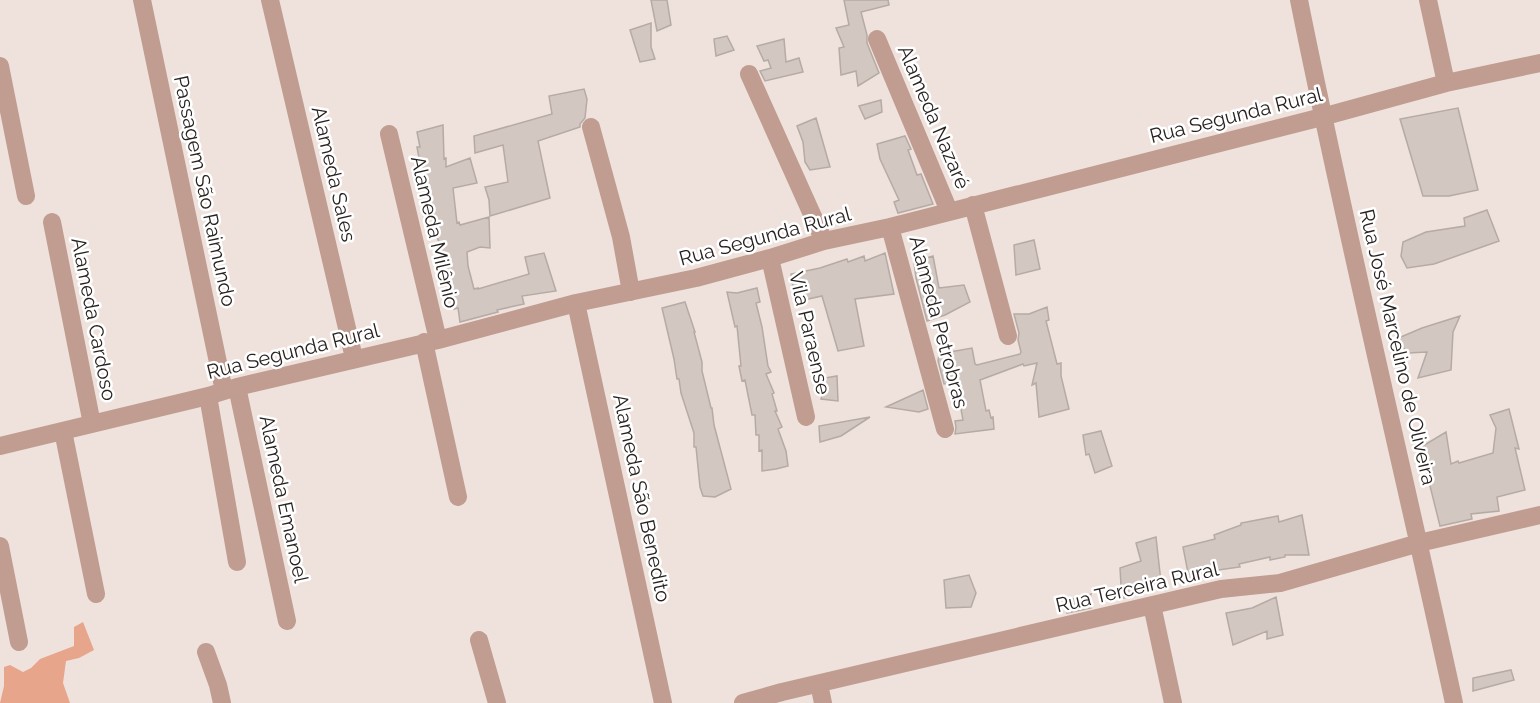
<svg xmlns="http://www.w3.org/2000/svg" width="1540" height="703" viewBox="0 0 1540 703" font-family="Raleway,sans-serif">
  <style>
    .green { fill: #e7a58b }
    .building { fill: #d3c7c2; stroke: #b6aaa5; stroke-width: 1.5 }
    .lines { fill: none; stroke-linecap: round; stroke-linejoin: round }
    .minor { stroke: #c09d90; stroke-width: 18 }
    .labels { text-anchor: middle; stroke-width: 5; stroke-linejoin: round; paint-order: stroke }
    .street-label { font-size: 20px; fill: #272220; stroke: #fff }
  </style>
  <rect width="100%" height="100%" fill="#efe2dd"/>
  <path class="green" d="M 83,622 L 94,650 L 79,658 L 66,661 L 63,683 L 70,703 L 0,703 L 4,686 L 4,667 L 10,665 L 23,672 L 31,668 L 40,659 L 74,646 L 74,627 Z"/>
  <path class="building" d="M 651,0 L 667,0 L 671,25 L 657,31 Z
    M 844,0 L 888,0 L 889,5 L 861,12 L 867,35 L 867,43 L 879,73 L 858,86 L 856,71 L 841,75 L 839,48 L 844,47 L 836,28 L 849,25 Z
    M 651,23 L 651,47 L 655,59 L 640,62 L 630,30 Z
    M 727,36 L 734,50 L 716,56 L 714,39 Z
    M 784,39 L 786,62 L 799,58 L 803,72 L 765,81 L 760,71 L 771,68 L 768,60 L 764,61 L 757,46 Z
    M 584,89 L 587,99 L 585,118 L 580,124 L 580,127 L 538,141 L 550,198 L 490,216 L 489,200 L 485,187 L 508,182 L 503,145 L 475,153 L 474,136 L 552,114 L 549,96 Z
    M 881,100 L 882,112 L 865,119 L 859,106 Z
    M 1458,108 L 1478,190 L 1449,196 L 1423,196 L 1400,119 Z
    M 816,118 L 830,167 L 810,170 L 805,162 L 803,142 L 797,126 Z
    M 443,125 L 444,159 L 446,158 L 446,167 L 470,158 L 477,183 L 453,188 L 457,223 L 459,222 L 460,225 L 489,217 L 490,248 L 480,247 L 467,252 L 468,266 L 474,289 L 478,288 L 478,289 L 529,274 L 525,257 L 544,253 L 556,291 L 522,296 L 524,304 L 497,310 L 498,312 L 460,322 L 458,308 L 454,309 L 451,293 L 449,294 L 448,276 L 445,277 L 445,257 L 441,258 L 440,245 L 434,229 L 439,228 L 435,220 L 430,195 L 421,169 L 417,147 L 420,147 L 417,132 Z
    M 905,136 L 911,149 L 908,150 L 917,175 L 921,174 L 933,204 L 898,213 L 894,202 L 899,200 L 880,159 L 877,144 Z
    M 1487,210 L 1499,241 L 1434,264 L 1407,268 L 1401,256 L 1403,242 L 1426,232 L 1465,226 L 1464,218 Z
    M 1034,240 L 1040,269 L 1016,275 L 1014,245 Z
    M 885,253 L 894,294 L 855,299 L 864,346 L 838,351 L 822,296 L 795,302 L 791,274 L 820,268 L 847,259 L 848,262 L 864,256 L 865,261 Z
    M 933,256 L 939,288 L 964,285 L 970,302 L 945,315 L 927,321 L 916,278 L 914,262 Z
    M 757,288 L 760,302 L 756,303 L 762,327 L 768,366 L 771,372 L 766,374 L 774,393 L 772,394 L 777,411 L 775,411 L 782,427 L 778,429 L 786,451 L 788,466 L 776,469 L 762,471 L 762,450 L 759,451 L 759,435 L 756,435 L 755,415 L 752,415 L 745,380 L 742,381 L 739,366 L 741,366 L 737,326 L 735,327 L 727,292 L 737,293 Z
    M 685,302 L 695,332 L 694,332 L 702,362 L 702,371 L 711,408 L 712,408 L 714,425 L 731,489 L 715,497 L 703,496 L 700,487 L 696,447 L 694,447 L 694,433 L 681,393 L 679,379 L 677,379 L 674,359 L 662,308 Z
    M 1047,307 L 1049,320 L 1046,321 L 1057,364 L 1061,363 L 1061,376 L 1069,409 L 1039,417 L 1036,383 L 1032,385 L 1037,363 L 1024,366 L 1023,364 L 980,380 L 986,411 L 989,410 L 991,418 L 993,417 L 994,429 L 955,434 L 956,427 L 955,421 L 963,420 L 956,382 L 944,384 L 938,361 L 939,354 L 972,348 L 975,364 L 977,365 L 1020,354 L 1021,352 L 1018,340 L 1019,333 L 1014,314 L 1029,314 Z
    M 1460,316 L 1453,332 L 1451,370 L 1418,378 L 1427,352 L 1408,353 L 1396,339 L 1422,328 Z
    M 837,376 L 838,401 L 821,399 L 824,389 L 819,379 Z
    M 923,390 L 928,409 L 919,412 L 886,407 Z
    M 1509,409 L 1519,449 L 1515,448 L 1525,490 L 1497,497 L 1499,511 L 1471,514 L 1472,519 L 1440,526 L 1427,474 L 1429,473 L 1421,447 L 1446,432 L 1451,464 L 1458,461 L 1459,463 L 1493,453 L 1496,428 L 1490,415 Z
    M 870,417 L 841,436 L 820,442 L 819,426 Z
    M 1101,431 L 1112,466 L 1095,473 L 1089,454 L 1086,455 L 1083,435 Z
    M 1302,515 L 1309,555 L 1285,555 L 1285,557 L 1270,560 L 1270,557 L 1239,564 L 1240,567 L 1204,572 L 1205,578 L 1189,578 L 1183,547 L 1215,539 L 1214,535 L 1241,525 L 1241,523 L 1278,516 L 1279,522 Z
    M 1156,537 L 1161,582 L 1135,588 L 1136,594 L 1124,598 L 1121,585 L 1120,568 L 1141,561 L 1136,543 Z
    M 969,575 L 976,593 L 971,607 L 946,608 L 944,580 Z
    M 1091,594 L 1089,603 L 1091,608 L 1067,613 L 1065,601 Z
    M 1276,597 L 1283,635 L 1267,639 L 1267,631 L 1233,645 L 1226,613 L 1252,608 Z
    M 1511,670 L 1514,680 L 1473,691 L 1473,678 Z"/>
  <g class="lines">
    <path class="minor" d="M 142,0 L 224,391
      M 270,0 L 354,358
      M 1299,0 C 1346,235 1403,468 1454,703
      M 1428,0 L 1446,83
      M 877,39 L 949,211
      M 0,66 L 26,196
      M 749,74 L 824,241
      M 591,127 L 621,237 L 631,292
      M 389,134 L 438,340
      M 973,205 L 1008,336
      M 52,222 L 92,424
      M 890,227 L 945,429
      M 770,258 L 806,417
      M 576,303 L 663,703
      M 424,342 L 458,497
      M 237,387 L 287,621
      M 208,396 L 237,562
      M 63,431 L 96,594
      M 0,446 L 208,396 L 237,387 L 438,340 L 576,303 L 696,278 L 770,258 L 824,241 L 890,227 L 1322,117 L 1446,83 L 1540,63
      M 0,546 L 19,642
      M 1152,605 L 1173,703
      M 479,640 L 497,703
      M 206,652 L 218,685 L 222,703
      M 819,684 L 823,703
      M 743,703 L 782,692 L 1221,589 L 1280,583 L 1419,543 L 1540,515"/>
  </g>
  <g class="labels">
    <g class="street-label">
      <text transform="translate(1236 115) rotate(-14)" y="7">Rua Segunda Rural</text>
      <text transform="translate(934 117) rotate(67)" y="7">Alameda Nazaré</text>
      <text transform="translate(334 174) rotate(77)" y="7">Alameda Sales</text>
      <text transform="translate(205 191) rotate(78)" y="7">Passagem São Raimundo</text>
      <text transform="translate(435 232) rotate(77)" y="7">Alameda Milênio</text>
      <text transform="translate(765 236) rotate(-15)" y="7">Rua Segunda Rural</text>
      <text transform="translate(94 319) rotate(79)" y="7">Alameda Cardoso</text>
      <text transform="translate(939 322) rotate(75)" y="7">Alameda Petrobras</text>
      <text transform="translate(810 333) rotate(77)" y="7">Vila Paraense</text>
      <text transform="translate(1398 347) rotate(77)" y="7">Rua José Marcelino de Oliveira</text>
      <text transform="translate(293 351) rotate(-14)" y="7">Rua Segunda Rural</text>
      <text transform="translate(642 498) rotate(78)" y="7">Alameda São Benedito</text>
      <text transform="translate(284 499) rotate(78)" y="7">Alameda Emanoel</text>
      <text transform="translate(1137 587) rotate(-13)" y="7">Rua Terceira Rural</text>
    </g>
  </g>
</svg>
